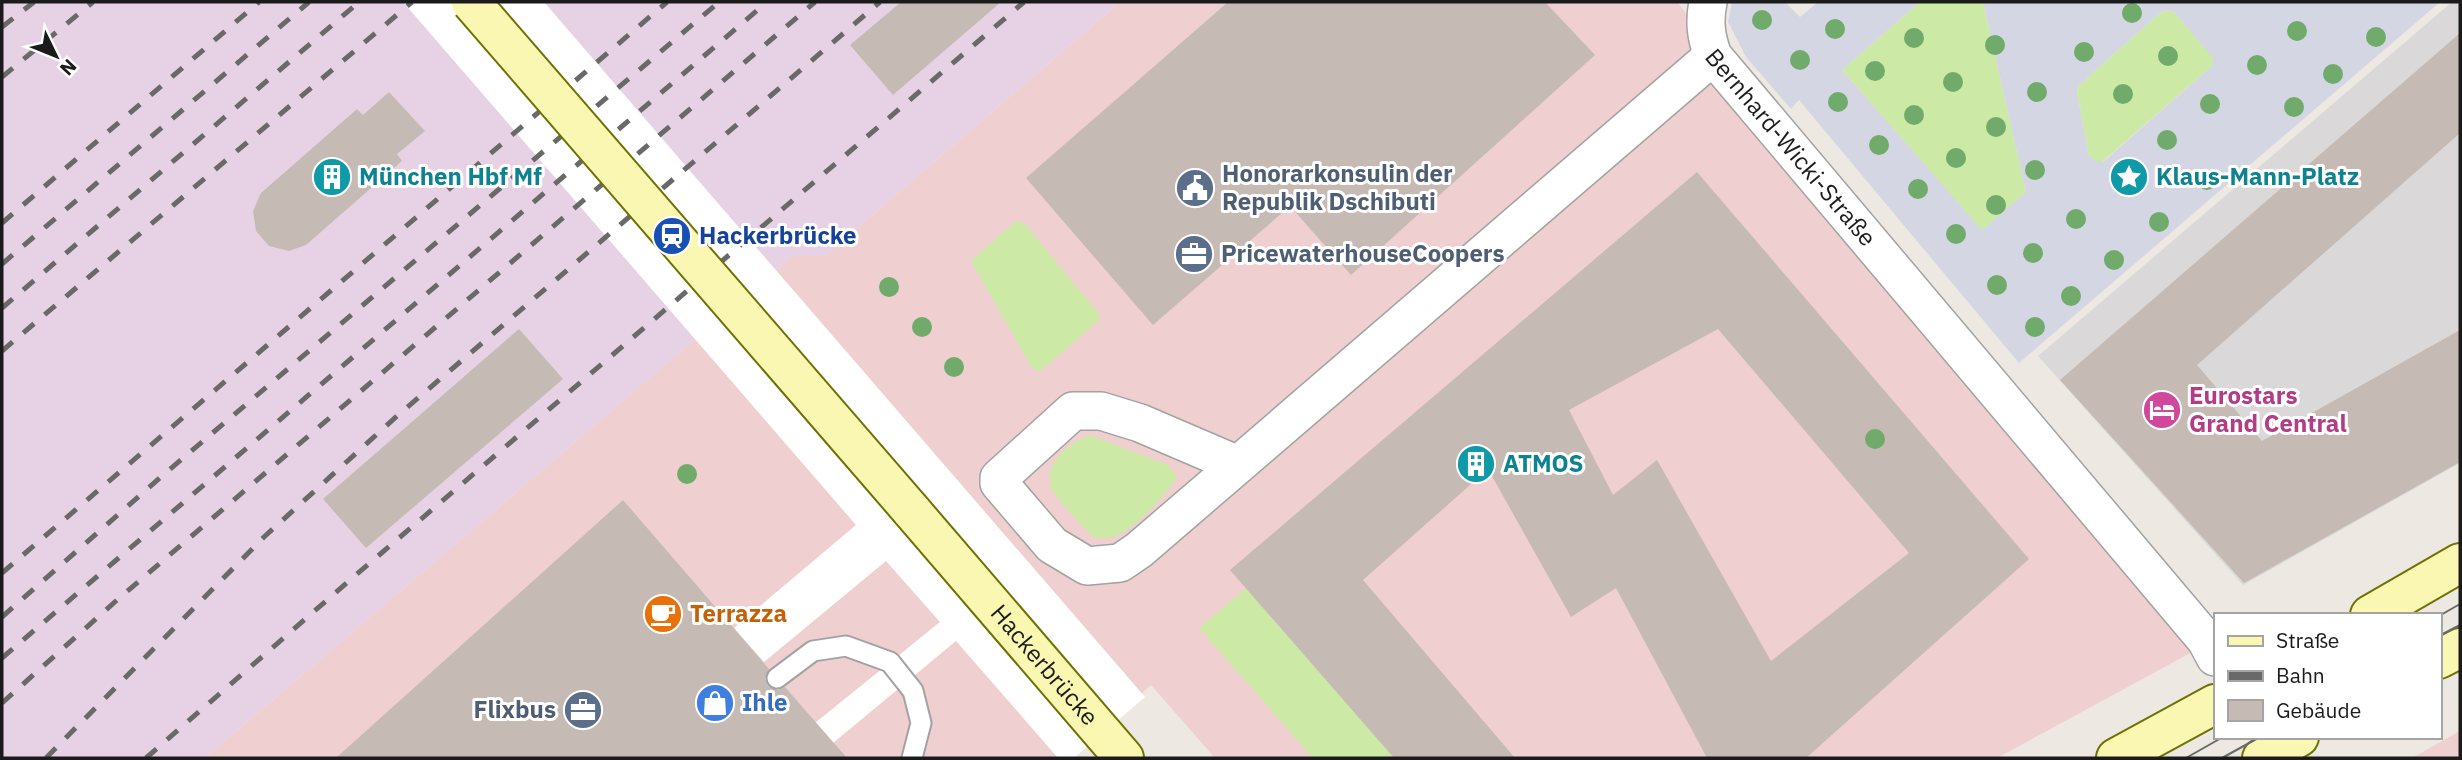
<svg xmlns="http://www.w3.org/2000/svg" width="2462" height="760" viewBox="0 0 2462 760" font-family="'IBM Plex Sans',sans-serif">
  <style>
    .residential { fill: #dad8d8 }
    .commercial { fill: #efcfd0 }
    .industrial { fill: #e6d2e4 }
    .grass { fill: #cce9a5 }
    .plaza { fill: #d5d6e3; fill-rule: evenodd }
    .pier { fill: #fff }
    .building { fill: #c5bab4; fill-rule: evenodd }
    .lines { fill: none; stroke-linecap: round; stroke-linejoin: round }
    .lane-casing { stroke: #a2a2a2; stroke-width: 23 }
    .street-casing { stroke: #a2a2a2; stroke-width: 40 }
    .secondary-casing { stroke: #6e7104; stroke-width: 42 }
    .lane { stroke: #fff; stroke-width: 19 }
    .street { stroke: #fff; stroke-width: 37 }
    .secondary { stroke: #faf7b2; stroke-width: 38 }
    .tram { stroke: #696969; stroke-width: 2 }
    .rail { stroke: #696969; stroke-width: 5; stroke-dasharray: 14 14; stroke-linecap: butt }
    .secondary-bridge-casing { stroke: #6e7104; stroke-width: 42; stroke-linecap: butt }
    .secondary-bridge { stroke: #faf7b2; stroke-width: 38 }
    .tree { fill: #70ab6b }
    .labels { text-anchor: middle; stroke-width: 6; stroke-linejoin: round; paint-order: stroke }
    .street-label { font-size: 24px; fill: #1b1b1b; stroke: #fff }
    .service-label { font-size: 24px; font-weight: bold; fill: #4e5e75; stroke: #fff; text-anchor: start }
    .culture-label { font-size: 24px; font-weight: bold; fill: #0d838f; stroke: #fff; text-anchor: start }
    .transit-label { font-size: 24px; font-weight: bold; fill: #164399; stroke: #fff; text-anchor: start }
    .hotel-label { font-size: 24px; font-weight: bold; fill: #b23c85; stroke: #fff; text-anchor: start }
    .food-label { font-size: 24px; font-weight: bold; fill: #c56008; stroke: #fff; text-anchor: start }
    .shop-label { font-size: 24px; font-weight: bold; fill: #366cbe; stroke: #fff; text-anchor: start }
  </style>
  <rect width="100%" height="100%" fill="#ede8e1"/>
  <path class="residential" d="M 2452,2 L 2460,2 L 2460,463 L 2243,585 L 2038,356 Z"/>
  <path class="commercial" d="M 1120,2 L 1677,2 L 2194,651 L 1997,758 L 1215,758 L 1151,685 L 1069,758 L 205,758 L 794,255 L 825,256 Z
    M 2460,731 L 2460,758 L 2412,758 Z"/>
  <path class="industrial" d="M 2,2 L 1120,2 L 825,256 L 793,256 L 205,758 L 2,758 Z"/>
  <path class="grass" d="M 1920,2 L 1983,2 L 2026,192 L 1982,231 L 1842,70 Z
    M 2167,10 L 2175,13 L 2214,58 L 2213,65 L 2102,162 L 2098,162 L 2089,156 L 2077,92 L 2078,86 L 2161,12 Z
    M 1016,221 L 1024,223 L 1100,315 L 1099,320 L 1043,369 L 1038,371 L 1032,368 L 971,261 Z
    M 1090,435 L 1168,465 L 1177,476 C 1169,493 1138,524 1122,533 C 1113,539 1104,538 1094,538 C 1085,528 1054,497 1051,487 C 1044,462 1069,443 1090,435 Z
    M 1246,588 L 1394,758 L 1313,758 L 1199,628 Z"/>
  <path class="plaza" d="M 1732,2 L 1785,2 L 1800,17 L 1818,2 L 1920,2 L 1842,70 L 1982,230 L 2026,192 L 1983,2 L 2440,2 L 2019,363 L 1799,100 L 1791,109 L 1746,57 L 1728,22 ZM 2167,10 L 2175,13 L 2213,58 L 2213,65 L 2103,162 L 2098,162 L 2089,156 L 2077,92 L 2078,86 L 2161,12 Z"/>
  <path class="pier" d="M 403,2 L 544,2 L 1145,697 L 1074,758 L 1058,758 L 956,641 L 833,743 L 815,723 L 940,622 L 886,561 L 764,662 L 734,628 L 856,525 Z"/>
  <path class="building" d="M 901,2 L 1001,2 L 893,95 L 850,45 Z
    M 1228,2 L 1545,2 L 1595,55 L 1351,275 L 1290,206 L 1153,325 L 1026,178 Z
    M 2460,33 L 2460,133 L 2197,365 L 2262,441 L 2460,330 L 2460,462 L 2244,583 L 2060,380 Z
    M 389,92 L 425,131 L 397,154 L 402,161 L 306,245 L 289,251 L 269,246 L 256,231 L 253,211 L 261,193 L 357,109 L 363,115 Z
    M 1697,172 L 2029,559 L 1806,758 L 1707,758 L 1616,588 L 1571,617 L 1488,469 L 1363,580 L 1515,758 L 1394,758 L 1230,570 ZM 1718,329 L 1909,553 L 1771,661 L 1657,460 L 1613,495 L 1569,410 Z
    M 519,329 L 563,379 L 366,548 L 323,499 Z
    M 623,500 L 769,669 L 765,679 L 768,686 L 778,690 L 785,687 L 847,758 L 336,758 Z"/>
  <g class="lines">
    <g class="lane-casing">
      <path id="lane" d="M 777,678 L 813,651 L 846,646 L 890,662 L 913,691 L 921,723 L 912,758"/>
    </g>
    <g class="street-casing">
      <g id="street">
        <path id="s1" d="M 1708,2 C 1704,22 1706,37 1713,56 L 2206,640 L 2215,657"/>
        <path d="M 1238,465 L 1140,423 L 1101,411 L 1073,411 L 999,478 L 999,483 L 1052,545 L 1087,566 L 1120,563 L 1139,550 L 1713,56"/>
      </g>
    </g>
    <g class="secondary-casing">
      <g id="secondary">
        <path id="s2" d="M 910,509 L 1124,758"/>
        <path d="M 2370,615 L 2460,563"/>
        <path d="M 2439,659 L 2460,648"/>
        <path d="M 2116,758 L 2215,704"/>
        <path d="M 2262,758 L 2299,737"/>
      </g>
    </g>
    <use href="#lane" class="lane"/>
    <use href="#street" class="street"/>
    <use href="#secondary" class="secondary"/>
    <path class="tram" d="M 2439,616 L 2460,604
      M 2439,636 L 2460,625
      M 2186,758 L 2223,737
      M 2222,758 L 2260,737"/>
    <path class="rail" d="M 2,27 L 34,2
      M 2,77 L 93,2
      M 2,223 L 259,2
      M 2,264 L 309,2
      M 2,308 L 359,2
      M 2,351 L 412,2
      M 2,573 L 667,2
      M 2,617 L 162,476 L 719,2
      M 2,658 L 767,2
      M 2,703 L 117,600 L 815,2
      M 46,758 L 264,537 L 397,416 L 880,2
      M 146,758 L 350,580 L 1024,2"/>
    <g class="secondary-bridge-casing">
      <path id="secondary-bridge" d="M 471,2 L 910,509"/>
    </g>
    <use href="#secondary-bridge" class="secondary-bridge"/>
  </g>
  <g class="tree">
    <circle cx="2132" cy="13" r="10"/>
    <circle cx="1762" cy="20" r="10"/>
    <circle cx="1835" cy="29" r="10"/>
    <circle cx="2297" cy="31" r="10"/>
    <circle cx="2376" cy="37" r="10"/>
    <circle cx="1914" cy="38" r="10"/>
    <circle cx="1995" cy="45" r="10"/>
    <circle cx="2084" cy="52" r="10"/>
    <circle cx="2168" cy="56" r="10"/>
    <circle cx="1800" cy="60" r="10"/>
    <circle cx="2257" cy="65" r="10"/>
    <circle cx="1875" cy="71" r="10"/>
    <circle cx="2333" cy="74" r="10"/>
    <circle cx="1953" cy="82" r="10"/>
    <circle cx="2037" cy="92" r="10"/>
    <circle cx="2123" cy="94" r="10"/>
    <circle cx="1838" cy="102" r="10"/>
    <circle cx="2210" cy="104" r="10"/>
    <circle cx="2294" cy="107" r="10"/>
    <circle cx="1914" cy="115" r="10"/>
    <circle cx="1996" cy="127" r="10"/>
    <circle cx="2167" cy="140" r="10"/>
    <circle cx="1879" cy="145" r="10"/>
    <circle cx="1956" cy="158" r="10"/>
    <circle cx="2035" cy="170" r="10"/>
    <circle cx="2207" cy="180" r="10"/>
    <circle cx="2120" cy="181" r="10"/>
    <circle cx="1918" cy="189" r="10"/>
    <circle cx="1996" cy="205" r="10"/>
    <circle cx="2076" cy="219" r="10"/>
    <circle cx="2159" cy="222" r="10"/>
    <circle cx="1956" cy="234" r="10"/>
    <circle cx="2033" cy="253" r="10"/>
    <circle cx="2114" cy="260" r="10"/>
    <circle cx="1997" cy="285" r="10"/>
    <circle cx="889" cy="287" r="10"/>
    <circle cx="2071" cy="296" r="10"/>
    <circle cx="922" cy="327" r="10"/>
    <circle cx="2035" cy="327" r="10"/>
    <circle cx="954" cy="367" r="10"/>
    <circle cx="1875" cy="439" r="10"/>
    <circle cx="687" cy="474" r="10"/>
  </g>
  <defs>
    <g id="building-disc" transform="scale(2.0125)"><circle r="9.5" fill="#0f9aa8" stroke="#fff"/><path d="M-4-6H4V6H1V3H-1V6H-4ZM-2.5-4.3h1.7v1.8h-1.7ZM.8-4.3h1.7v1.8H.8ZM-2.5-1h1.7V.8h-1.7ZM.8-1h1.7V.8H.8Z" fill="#fff"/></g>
    <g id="sight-disc" transform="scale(2.0125)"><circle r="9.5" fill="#0f9aa8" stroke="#fff"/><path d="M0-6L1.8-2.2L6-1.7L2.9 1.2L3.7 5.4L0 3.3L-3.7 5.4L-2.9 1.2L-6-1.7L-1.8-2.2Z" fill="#fff"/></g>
    <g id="civic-disc" transform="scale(2.0125)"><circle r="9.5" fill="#5c6f8a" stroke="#fff"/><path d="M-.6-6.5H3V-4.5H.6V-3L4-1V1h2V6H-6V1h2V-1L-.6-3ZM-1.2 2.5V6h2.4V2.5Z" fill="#fff"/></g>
    <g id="station-disc" transform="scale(2.0125)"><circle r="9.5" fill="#1a4fb4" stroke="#fff"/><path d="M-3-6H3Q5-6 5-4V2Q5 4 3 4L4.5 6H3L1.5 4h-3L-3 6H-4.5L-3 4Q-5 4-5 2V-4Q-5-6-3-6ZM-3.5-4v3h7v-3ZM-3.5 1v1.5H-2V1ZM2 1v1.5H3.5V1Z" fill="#fff"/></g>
    <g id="office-disc" transform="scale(2.0125)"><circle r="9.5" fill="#5c6f8a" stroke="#fff"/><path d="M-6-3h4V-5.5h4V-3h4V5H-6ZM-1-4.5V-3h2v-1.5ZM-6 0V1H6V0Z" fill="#fff"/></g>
    <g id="hotel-disc" transform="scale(2.0125)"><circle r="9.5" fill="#d1479c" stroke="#fff"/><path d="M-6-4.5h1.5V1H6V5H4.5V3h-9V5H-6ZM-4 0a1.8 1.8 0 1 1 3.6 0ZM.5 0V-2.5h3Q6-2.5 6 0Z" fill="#fff"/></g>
    <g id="cafe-disc" transform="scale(2.0125)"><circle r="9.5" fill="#e8710a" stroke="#fff"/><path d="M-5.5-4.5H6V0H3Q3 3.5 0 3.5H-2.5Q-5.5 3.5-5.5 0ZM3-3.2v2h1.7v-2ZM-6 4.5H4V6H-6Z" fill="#fff"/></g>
    <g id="shop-disc" transform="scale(2.0125)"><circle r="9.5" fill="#3f7fe0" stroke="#fff"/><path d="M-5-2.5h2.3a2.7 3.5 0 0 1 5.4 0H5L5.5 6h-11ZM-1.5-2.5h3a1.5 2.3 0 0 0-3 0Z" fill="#fff"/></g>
  </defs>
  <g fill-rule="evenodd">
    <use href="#building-disc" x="332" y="177"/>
    <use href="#sight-disc" x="2129" y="177"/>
    <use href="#civic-disc" x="1195" y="188"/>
    <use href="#station-disc" x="672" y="236"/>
    <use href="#office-disc" x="1194" y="254"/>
    <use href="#hotel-disc" x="2162" y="410"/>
    <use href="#building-disc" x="1476" y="464"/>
    <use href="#cafe-disc" x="663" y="614"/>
    <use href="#shop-disc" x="715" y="703"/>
    <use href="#office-disc" x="583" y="710"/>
  </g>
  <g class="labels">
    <g class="street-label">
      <text dy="8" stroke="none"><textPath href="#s1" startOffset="175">Bernhard-Wicki-Straße</textPath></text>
      <text dy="8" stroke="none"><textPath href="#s2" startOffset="206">Hackerbrücke</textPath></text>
    </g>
    <g class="service-label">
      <text x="1222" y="182">Honorarkonsulin der<tspan x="1222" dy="28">Republik Dschibuti</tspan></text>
      <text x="1221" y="262">PricewaterhouseCoopers</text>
      <text x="556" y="718" text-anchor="end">Flixbus</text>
    </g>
    <g class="culture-label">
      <text x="359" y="185">München Hbf Mf</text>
      <text x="2156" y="185">Klaus-Mann-Platz</text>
      <text x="1503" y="472">ATMOS</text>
    </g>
    <g class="transit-label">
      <text x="699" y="244">Hackerbrücke</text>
    </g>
    <g class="hotel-label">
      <text x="2189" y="404">Eurostars<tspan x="2189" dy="28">Grand Central</tspan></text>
    </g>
    <g class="food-label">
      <text x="690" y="622">Terrazza</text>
    </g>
    <g class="shop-label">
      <text x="742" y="711">Ihle</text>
    </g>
  </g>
  <rect width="2462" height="760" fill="none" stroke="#1b1b1b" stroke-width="7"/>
  <rect x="2214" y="613" width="228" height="126" fill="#ffffff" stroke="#a4a4a4" stroke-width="2"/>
  <rect x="2228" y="636" width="35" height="10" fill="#faf7b2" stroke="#a4a4a4" stroke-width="2"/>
  <text x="2276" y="648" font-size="21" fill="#1b1b1b">Straße</text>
  <rect x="2228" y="671" width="35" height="10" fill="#696969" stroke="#a4a4a4" stroke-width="2"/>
  <text x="2276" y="683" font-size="21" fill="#1b1b1b">Bahn</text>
  <rect x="2228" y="700" width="35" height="21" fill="#c5bab4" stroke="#a4a4a4" stroke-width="2"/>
  <text x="2276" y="718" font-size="21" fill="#1b1b1b">Gebäude</text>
  <g transform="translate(56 56) rotate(133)" stroke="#ffffff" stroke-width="5" paint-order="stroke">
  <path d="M0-5L12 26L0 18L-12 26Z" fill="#1b1b1b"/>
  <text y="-10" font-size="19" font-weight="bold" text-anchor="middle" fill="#1b1b1b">N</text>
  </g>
</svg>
